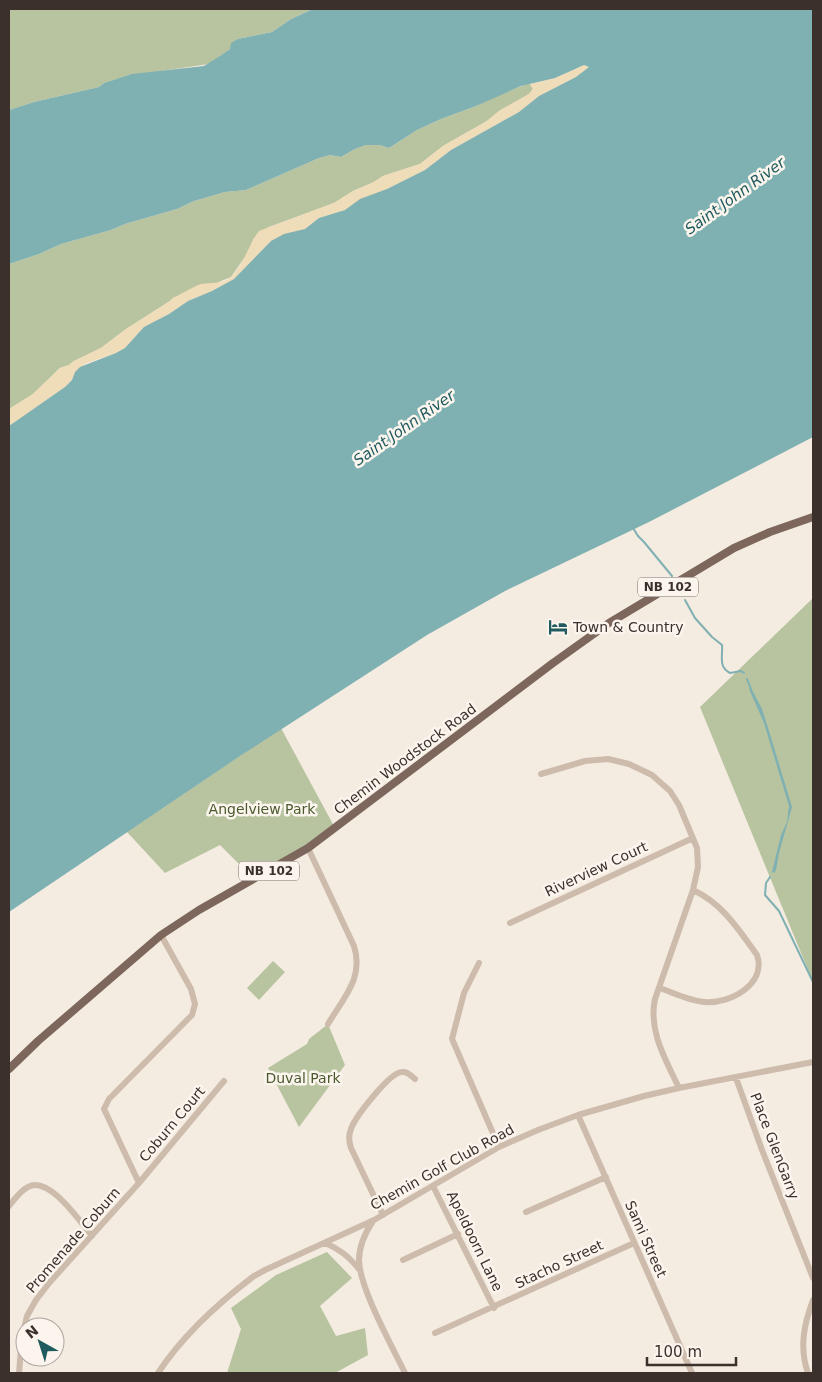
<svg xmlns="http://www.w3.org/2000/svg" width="822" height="1382" viewBox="0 0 822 1382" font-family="'DejaVu Sans',sans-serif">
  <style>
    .green { fill: #b8c4a0 }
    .sand { fill: #efdcb8 }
    .water { fill: #7fb0b2 }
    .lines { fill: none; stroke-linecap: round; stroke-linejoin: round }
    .stream { stroke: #7fb0b2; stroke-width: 2 }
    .minor { stroke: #cdbbac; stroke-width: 6 }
    .major { stroke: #7d675c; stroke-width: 8 }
    .labels { text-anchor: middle; stroke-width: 5; stroke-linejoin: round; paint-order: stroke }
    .shield { fill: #fbf5ee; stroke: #756b66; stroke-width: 1 }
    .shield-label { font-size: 12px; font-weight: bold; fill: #3b302b }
    .poi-label { font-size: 14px; fill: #3b302b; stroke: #fbf5ee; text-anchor: start }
    .street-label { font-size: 14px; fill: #3b302b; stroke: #fbf5ee }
    .park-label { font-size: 14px; fill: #4a5a2e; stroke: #fbf5ee }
    .water-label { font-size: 15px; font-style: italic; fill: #1f5a5e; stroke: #fbf5ee }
  </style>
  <rect width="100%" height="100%" fill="#f4ebe1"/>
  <path class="green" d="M 9,9 L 313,9 L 291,19 L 272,32 L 238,39 L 230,49 L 209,64 L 127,76 L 104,83 L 99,87 L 34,102 L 9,110 Z
    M 527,84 L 530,84 L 533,89 L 529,94 L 499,111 L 487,121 L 443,146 L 420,164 L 383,176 L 374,182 L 353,191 L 334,203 L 269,227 L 254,238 L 247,254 L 231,277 L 214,284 L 207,284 L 173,298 L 170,301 L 126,329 L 101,348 L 74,361 L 69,365 L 60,368 L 33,394 L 9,409 L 9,264 L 39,254 L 61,244 L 111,230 L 125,224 L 177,209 L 194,201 L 225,192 L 246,190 L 319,158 L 330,155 L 341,157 L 355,149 L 366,145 L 380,145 L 389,148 L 417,130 L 441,119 L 476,106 L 496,96 Z
    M 813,598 L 813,982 L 700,707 Z
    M 281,728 L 335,828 L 254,879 L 220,845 L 165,873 L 127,832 Z
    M 273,961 L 285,972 L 259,1000 L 247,988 Z
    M 328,1024 L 345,1065 L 299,1127 L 268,1068 L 307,1044 L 309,1039 Z
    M 327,1252 L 352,1278 L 320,1306 L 336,1336 L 365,1328 L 368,1355 L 335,1373 L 227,1373 L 241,1329 L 231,1308 L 276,1275 Z"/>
  <path class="sand" d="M 584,65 L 589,67 L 576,77 L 539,96 L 519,112 L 451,150 L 425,170 L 345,210 L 319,218 L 305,229 L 271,241 L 234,279 L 212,291 L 188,301 L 169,314 L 144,327 L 125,348 L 116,353 L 87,363 L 75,372 L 72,380 L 65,387 L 9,426 L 9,409 L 33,394 L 60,368 L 69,365 L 74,361 L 101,348 L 126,329 L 170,301 L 173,298 C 182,294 192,287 201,284 C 212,282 222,285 231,277 C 244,265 248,245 259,231 L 334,203 L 353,191 L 374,182 L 383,176 L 420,164 L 443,146 L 487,121 L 499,111 L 529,94 L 533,89 L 530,84 L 555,78 Z"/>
  <path class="water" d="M 313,9 L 813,9 L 813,437 L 649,522 L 505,591 L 427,635 L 240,756 L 9,912 L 9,426 L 65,387 L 72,380 L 75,372 L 80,367 L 116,353 L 125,348 L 144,327 L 169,314 L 188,301 L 212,291 L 234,279 L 271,241 L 284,234 L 305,229 L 319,218 L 345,210 L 360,199 L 387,189 L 425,170 L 451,150 L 519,112 L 539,96 L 576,77 L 589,67 L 584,65 L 555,78 L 521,86 L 476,106 L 441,119 L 417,130 L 389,148 L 380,145 L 366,145 L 355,149 L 341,157 L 330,155 L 319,158 L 246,190 L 225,192 L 194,201 L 177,209 L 125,224 L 111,230 L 61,244 L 39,254 L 9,264 L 9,110 L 34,102 L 99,87 L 104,83 L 132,74 L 204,66 L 220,56 L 230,49 L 231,43 L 238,39 L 272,32 L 291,19 Z
    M 751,688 L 762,709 L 769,731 L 792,807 L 779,853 L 776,870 L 774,873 L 772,872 L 781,835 L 787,822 L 789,806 L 764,723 L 749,689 Z"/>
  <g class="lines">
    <path class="stream" d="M 633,528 L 638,536 L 644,542 L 672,576
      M 685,600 L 695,618 L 712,637 L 722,645 C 723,656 718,667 730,673 L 741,671 L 744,673
      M 747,679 L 751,689
      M 770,877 L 766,883 L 765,895 L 779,911 L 813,982"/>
    <path class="minor" d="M 541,774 L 585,761 L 608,759 L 629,764 L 652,775 L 670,791 L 679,805 L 697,848 L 698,867 L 693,890 L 655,999 C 648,1031 666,1060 679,1088
      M 308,848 L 354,946 C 364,978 344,997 328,1024
      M 510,923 L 693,838
      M 479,963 L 464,993 L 452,1039 L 499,1147
      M 660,988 C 674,993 690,1001 705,1002 C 730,1004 767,984 757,955 C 739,930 722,903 693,890
      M 736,1078 L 762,1150 L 813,1278
      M 578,1115 L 692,1373
      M 139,1183 L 104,1109 L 109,1099 L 192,1015 L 195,1004 L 191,989 L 161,935
      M 433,1186 L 494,1308
      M 9,1206 C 14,1200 20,1191 28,1187 C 49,1175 80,1222 92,1236
      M 526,1212 L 606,1177
      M 383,1215 L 351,1148 C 349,1142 348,1136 351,1129 C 355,1117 390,1072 402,1072 C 408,1071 411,1076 415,1079
      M 373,1221 C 365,1233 359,1245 359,1260 C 359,1287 392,1346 405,1373
      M 325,1243 C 340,1249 349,1257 359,1269
      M 403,1260 L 458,1234
      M 435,1333 L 634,1243
      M 19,1373 L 22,1337 L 27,1316 L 36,1300 L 50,1282 L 139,1183 L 224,1081
      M 158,1373 C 183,1335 217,1304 254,1276 L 265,1270 L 374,1220 L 499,1147 L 538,1130 L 578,1115 L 644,1096 L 679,1088 L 813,1062
      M 808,1373 C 799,1348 804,1324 813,1300"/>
    <path class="major" d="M 9,1069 L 38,1041 L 161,935 L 199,910 L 308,848 L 553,663 L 609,623 L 734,548 L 770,532 L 813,517"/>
  </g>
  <defs>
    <g id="hotel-bare" transform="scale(1.5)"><path d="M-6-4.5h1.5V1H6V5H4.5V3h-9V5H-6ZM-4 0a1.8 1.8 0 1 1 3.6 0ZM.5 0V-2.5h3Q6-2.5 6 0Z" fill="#1f5a5e" stroke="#fbf5ee" stroke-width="2.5" paint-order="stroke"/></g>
  </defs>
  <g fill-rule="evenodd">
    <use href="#hotel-bare" x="558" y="627"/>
  </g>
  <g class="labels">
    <g class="shield">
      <rect x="638" y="577.5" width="60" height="19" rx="4"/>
      <rect x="239" y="861.5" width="60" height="19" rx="4"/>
    </g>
    <g class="shield-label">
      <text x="668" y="591">NB 102</text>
      <text x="269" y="875">NB 102</text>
    </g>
    <g class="poi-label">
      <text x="573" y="632">Town &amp; Country</text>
    </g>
    <g class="street-label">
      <text transform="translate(405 759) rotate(-37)" y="5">Chemin Woodstock Road</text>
      <text transform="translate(596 869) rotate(-25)" y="5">Riverview Court</text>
      <text transform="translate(172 1124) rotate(-50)" y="5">Coburn Court</text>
      <text transform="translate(775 1146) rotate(69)" y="5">Place GlenGarry</text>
      <text transform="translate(442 1167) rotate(-29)" y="5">Chemin Golf Club Road</text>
      <text transform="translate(646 1239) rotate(66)" y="5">Sami Street</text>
      <text transform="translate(73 1240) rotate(-49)" y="5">Promenade Coburn</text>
      <text transform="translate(475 1241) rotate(64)" y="5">Apeldoorn Lane</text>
      <text transform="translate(559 1264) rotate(-25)" y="5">Stacho Street</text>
    </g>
    <g class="park-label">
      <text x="262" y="814">Angelview Park</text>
      <text x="303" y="1083">Duval Park</text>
    </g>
    <g class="water-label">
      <text transform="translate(735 196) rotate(-36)" y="5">Saint John River</text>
      <text transform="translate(404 428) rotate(-35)" y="5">Saint John River</text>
    </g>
  </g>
  <rect width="822" height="1382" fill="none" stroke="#3b302b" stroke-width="20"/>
  <g transform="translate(40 1342) rotate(321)"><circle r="24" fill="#fbf5ee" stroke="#aea6a0"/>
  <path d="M0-4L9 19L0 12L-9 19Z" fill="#1f5a5e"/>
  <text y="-8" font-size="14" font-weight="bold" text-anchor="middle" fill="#3b302b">N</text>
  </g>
  <path d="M647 1357v8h89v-8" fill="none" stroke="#3b302b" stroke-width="2.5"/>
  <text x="654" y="1357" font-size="15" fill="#3b302b" stroke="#fbf5ee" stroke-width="4" paint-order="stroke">100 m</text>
</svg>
